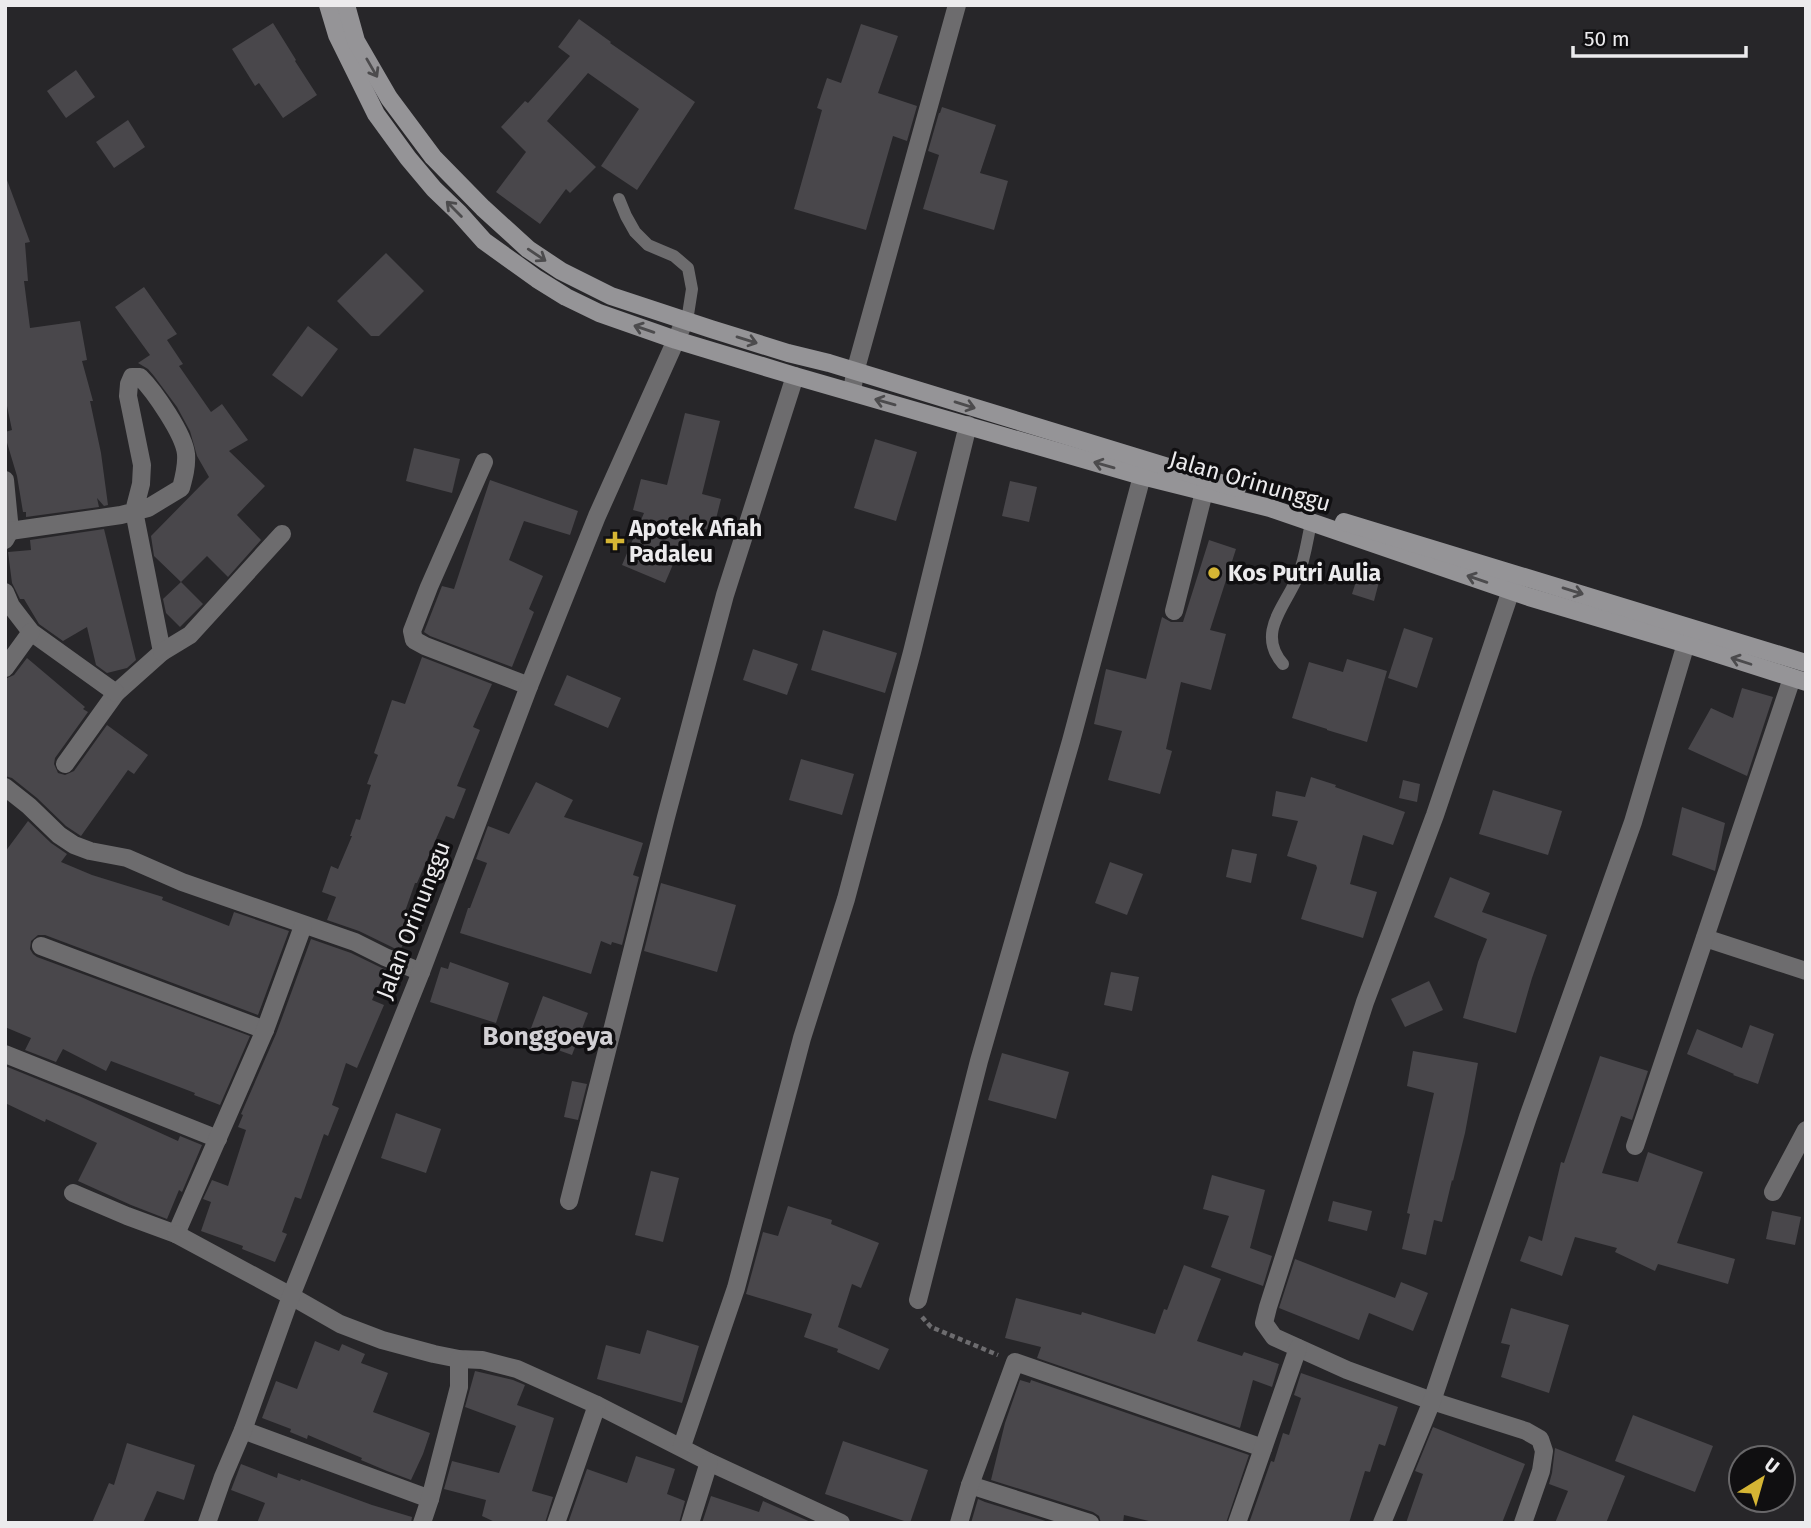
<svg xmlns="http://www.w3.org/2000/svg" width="1811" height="1528" font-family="'Fira Sans',sans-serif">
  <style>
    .building { fill: #49474b }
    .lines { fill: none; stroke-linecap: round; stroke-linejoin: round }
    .path { stroke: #6d6c6f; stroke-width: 4.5; stroke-dasharray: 5 3.5; stroke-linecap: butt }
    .lane { stroke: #6d6c6e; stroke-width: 12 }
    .street { stroke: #6d6c6e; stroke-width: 18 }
    .secondary { stroke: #959497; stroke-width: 18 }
    .oneway { stroke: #4c4b4d }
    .poi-dot { fill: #d5b534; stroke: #100f11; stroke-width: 2.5 }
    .labels { text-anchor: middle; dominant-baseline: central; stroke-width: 7; stroke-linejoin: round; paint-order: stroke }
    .street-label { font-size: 23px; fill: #ecebed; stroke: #100f11 }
    .poi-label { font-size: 23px; font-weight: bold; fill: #ecebed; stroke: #100f11; text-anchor: start }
    .quarter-label { font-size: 26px; font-weight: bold; fill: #d2d0d4; stroke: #100f11 }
  </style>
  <rect width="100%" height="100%" fill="#272629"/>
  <g class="building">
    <path d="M 579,19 L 611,42 L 610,43 L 695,102 L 637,190 L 601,166 L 639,109 L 588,73 L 547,121 L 596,167 L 570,193 L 566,189 L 540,224 L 496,192 L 526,152 L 501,127 L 525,101 L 528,103 L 570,56 L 558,47 Z"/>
    <path d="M 273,23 L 296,60 L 295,61 L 317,95 L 283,118 L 259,83 L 255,86 L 232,49 Z"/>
    <path d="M 861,24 L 898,36 L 878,93 L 917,106 L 907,141 L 893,136 L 866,230 L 794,209 L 822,110 L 817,108 L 827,78 L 841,83 Z"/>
    <path d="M 76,70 L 95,97 L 66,118 L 47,91 Z"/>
    <path d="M 942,107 L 996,125 L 980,173 L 1008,181 L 994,230 L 923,209 L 939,155 L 928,151 L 939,113 L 940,113 Z"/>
    <path d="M 128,120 L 145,147 L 114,168 L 96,142 Z"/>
    <path d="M 7,180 L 30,242 L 25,243 L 28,281 L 24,281 L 30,328 L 80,321 L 87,360 L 82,361 L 93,401 L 90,401 L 101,453 L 108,505 L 104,506 L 97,498 L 99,507 L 26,517 L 26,512 L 23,512 L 17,476 L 5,436 L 5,432 L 12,430 L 7,406 L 5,388 L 5,181 Z"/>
    <path d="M 386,253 L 424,291 L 379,336 L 371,336 L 337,301 Z"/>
    <path d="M 144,287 L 177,334 L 167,340 L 183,364 L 179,366 L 211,412 L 222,404 L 248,440 L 229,451 L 265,486 L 237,515 L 261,540 L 228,577 L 207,556 L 181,582 L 154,556 L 151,536 L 209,477 L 197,456 L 190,431 L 177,407 L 154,376 L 148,369 L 138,363 L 150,355 L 115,307 Z"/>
    <path d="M 308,326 L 338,349 L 302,397 L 272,375 Z"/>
    <path d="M 685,413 L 720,421 L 702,494 L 721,499 L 713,531 L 690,525 L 665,583 L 622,565 L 644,513 L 633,510 L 641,479 L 667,485 Z"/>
    <path d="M 875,439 L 917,452 L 896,521 L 854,508 Z"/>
    <path d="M 414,448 L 460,459 L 452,493 L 406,481 Z"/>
    <path d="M 490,480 L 578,511 L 570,535 L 524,521 L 509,560 L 543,576 L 529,609 L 534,612 L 512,667 L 430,636 L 424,632 L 442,586 L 454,589 Z"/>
    <path d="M 1010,481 L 1037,487 L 1029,522 L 1002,516 Z"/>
    <path d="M 104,529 L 136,660 L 127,668 L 107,673 L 96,665 L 87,627 L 63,641 L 39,624 L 24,599 L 20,599 L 12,583 L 8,552 L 31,550 L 30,540 Z"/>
    <path d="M 1209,540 L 1236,549 L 1210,630 L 1226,634 L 1211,690 L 1181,682 L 1166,749 L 1172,751 L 1160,794 L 1108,780 L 1122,731 L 1094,724 L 1106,669 L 1146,679 L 1162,617 L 1171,622 L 1183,622 Z"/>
    <path d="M 1359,572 L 1380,578 L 1374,601 L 1352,594 Z"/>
    <path d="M 181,582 L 203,604 L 180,627 L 166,613 L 163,599 Z"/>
    <path d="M 1404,628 L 1433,638 L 1417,688 L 1388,678 Z"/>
    <path d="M 823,630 L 897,653 L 885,693 L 811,670 Z"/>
    <path d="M 753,649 L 798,664 L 787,695 L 743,680 Z"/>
    <path d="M 422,657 L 492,684 L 473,727 L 480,730 L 457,786 L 466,789 L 454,819 L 446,816 L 417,883 L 415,883 L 403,917 L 413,922 L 400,951 L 359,931 L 327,920 L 336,897 L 322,892 L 331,866 L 338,869 L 352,836 L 350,836 L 356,819 L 360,820 L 371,785 L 367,784 L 378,755 L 374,753 L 392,700 L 405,704 Z"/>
    <path d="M 27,658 L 85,707 L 83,709 L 88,712 L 55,758 L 54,764 L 58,773 L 65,775 L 74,771 L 107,725 L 148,755 L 134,774 L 128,770 L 81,836 L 66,826 L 37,798 L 12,778 L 5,776 L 5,679 L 14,675 Z"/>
    <path d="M 1347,659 L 1387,671 L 1367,742 L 1327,730 L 1327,729 L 1292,718 L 1309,662 L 1343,672 Z"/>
    <path d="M 567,675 L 621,698 L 608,728 L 554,705 Z"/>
    <path d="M 1742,688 L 1773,697 L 1747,776 L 1688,749 L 1711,708 L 1733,718 Z"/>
    <path d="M 801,759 L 854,774 L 842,815 L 789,800 Z"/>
    <path d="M 1311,777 L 1336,785 L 1335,787 L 1405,812 L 1393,845 L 1363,835 L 1350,884 L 1377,892 L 1363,938 L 1301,919 L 1317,868 L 1316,865 L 1287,856 L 1298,821 L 1272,816 L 1276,791 L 1305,797 Z"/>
    <path d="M 1403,780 L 1420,784 L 1417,802 L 1399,798 Z"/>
    <path d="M 536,782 L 573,800 L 564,817 L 643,843 L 633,875 L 639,877 L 622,945 L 612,942 L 611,945 L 601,941 L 591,974 L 460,933 L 468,908 L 470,908 L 487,863 L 476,859 L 488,826 L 509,834 Z"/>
    <path d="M 1493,790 L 1562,811 L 1548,855 L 1479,834 Z"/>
    <path d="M 1682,807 L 1725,823 L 1715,871 L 1672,855 Z"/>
    <path d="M 28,821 L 51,843 L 67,854 L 61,862 L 92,875 L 163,897 L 162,900 L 229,926 L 234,912 L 289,931 L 258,1015 L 45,935 L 38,935 L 31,941 L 30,949 L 33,954 L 37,957 L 250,1036 L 220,1105 L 194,1095 L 195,1093 L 111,1061 L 106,1071 L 63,1049 L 56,1062 L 25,1050 L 31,1038 L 5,1027 L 5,852 Z"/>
    <path d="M 1232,849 L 1257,854 L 1251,883 L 1226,877 Z"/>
    <path d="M 1110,862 L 1143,874 L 1127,915 L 1095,903 Z"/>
    <path d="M 1450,877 L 1490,893 L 1482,912 L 1547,935 L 1532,978 L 1516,1033 L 1463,1018 L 1478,962 L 1487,939 L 1434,917 Z"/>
    <path d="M 661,883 L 736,905 L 717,972 L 644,951 Z"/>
    <path d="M 311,939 L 351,953 L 386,970 L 372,1000 L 384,1005 L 357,1068 L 346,1063 L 332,1105 L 339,1108 L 328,1136 L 324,1134 L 301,1199 L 295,1197 L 282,1232 L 287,1234 L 275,1262 L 242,1249 L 243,1246 L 201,1231 L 211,1202 L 203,1199 L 212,1180 L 228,1186 L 246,1130 L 238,1127 L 243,1115 L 241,1114 L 276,1034 Z"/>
    <path d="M 450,962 L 509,983 L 496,1023 L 430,1002 L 441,967 L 448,969 Z"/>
    <path d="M 1111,972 L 1139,977 L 1132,1011 L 1104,1005 Z"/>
    <path d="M 1429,981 L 1443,1010 L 1405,1027 L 1391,999 Z"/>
    <path d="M 543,996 L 588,1013 L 572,1055 L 527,1039 Z"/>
    <path d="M 1750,1025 L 1774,1034 L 1758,1084 L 1733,1075 L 1734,1074 L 1687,1054 L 1697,1029 L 1742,1048 Z"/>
    <path d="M 1413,1051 L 1478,1063 L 1465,1133 L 1453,1181 L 1452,1180 L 1442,1222 L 1434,1220 L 1426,1255 L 1402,1249 L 1410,1214 L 1407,1213 L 1434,1093 L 1407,1086 Z"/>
    <path d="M 1002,1053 L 1069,1072 L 1056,1119 L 988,1100 Z"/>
    <path d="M 1600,1056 L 1648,1071 L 1632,1120 L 1621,1116 L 1602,1173 L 1638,1182 L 1648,1152 L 1703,1172 L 1677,1243 L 1735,1259 L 1728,1284 L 1658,1264 L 1655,1271 L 1615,1252 L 1617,1248 L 1575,1237 L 1562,1276 L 1520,1261 L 1529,1236 L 1542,1241 L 1561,1162 L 1564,1163 Z"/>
    <path d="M 5,1066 L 79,1096 L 178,1141 L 180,1136 L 202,1145 L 182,1192 L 179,1190 L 167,1219 L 131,1205 L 78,1181 L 97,1143 L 46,1119 L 45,1122 L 5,1103 Z"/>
    <path d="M 572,1081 L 587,1084 L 578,1120 L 564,1117 Z"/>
    <path d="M 396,1113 L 441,1129 L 426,1173 L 381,1158 Z"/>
    <path d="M 651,1171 L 679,1178 L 663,1242 L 635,1235 Z"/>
    <path d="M 1212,1175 L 1265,1190 L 1250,1248 L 1272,1256 L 1263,1286 L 1211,1267 L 1229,1216 L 1203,1209 Z"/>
    <path d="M 1333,1201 L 1372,1211 L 1367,1231 L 1328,1221 Z"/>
    <path d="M 788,1206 L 832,1220 L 831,1224 L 879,1243 L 861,1288 L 852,1284 L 838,1327 L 889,1349 L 879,1370 L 837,1352 L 838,1349 L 804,1337 L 812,1314 L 746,1294 L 763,1232 L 778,1236 Z"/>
    <path d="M 1772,1211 L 1801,1217 L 1795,1245 L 1766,1239 Z"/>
    <path d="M 1295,1259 L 1395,1298 L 1401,1282 L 1428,1293 L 1413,1331 L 1369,1313 L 1359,1340 L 1279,1308 Z"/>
    <path d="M 1184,1265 L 1221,1279 L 1197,1341 L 1242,1356 L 1244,1352 L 1279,1364 L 1272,1387 L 1253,1380 L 1240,1428 L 1037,1358 L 1041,1347 L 1005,1338 L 1016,1298 L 1081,1315 L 1082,1312 L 1155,1334 L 1164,1309 L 1167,1310 Z"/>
    <path d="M 1511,1308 L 1569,1325 L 1549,1393 L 1501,1377 L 1510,1345 L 1501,1343 Z"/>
    <path d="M 647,1330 L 699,1346 L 682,1403 L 597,1379 L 606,1345 L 640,1354 Z"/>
    <path d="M 315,1341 L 339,1351 L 342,1344 L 365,1354 L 361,1363 L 388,1373 L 373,1412 L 430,1433 L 423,1454 L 411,1480 L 387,1471 L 361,1460 L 362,1458 L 308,1435 L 307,1439 L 290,1432 L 291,1429 L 262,1418 L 276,1381 L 297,1389 Z"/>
    <path d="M 475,1371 L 513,1380 L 525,1385 L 517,1405 L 554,1418 L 532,1491 L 553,1497 L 545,1523 L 497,1523 L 482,1516 L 486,1500 L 444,1489 L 452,1461 L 499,1473 L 516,1426 L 465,1407 Z"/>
    <path d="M 1301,1373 L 1398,1407 L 1385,1446 L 1379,1444 L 1370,1472 L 1365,1471 L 1349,1523 L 1249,1523 L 1271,1461 L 1274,1462 L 1283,1433 L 1289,1435 L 1301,1398 L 1294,1395 Z"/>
    <path d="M 1020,1380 L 1030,1383 L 1031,1380 L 1249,1455 L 1226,1523 L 1157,1523 L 1124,1515 L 1123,1523 L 1101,1523 L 1099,1516 L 1093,1512 L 991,1480 L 1005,1423 Z"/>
    <path d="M 1633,1415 L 1713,1446 L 1695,1492 L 1615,1461 Z"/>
    <path d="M 1433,1427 L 1525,1464 L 1502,1523 L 1406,1523 L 1423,1474 L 1415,1471 Z"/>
    <path d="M 843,1441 L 928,1470 L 910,1523 L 825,1494 Z"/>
    <path d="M 127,1443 L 195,1465 L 184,1500 L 157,1491 L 143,1523 L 92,1523 L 109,1483 L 114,1485 Z"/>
    <path d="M 1555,1448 L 1625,1476 L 1606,1523 L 1555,1523 L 1568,1491 L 1549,1484 L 1552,1473 Z"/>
    <path d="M 636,1456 L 675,1469 L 667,1494 L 685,1501 L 679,1523 L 568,1523 L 587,1469 L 627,1483 Z"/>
    <path d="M 241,1464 L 277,1478 L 278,1473 L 300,1481 L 301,1479 L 372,1505 L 412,1517 L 411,1523 L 257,1523 L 265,1503 L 231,1490 Z"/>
    <path d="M 711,1496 L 759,1512 L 763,1501 L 813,1523 L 702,1523 Z"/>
    <path d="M 978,1499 L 985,1502 L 1052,1523 L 971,1523 Z"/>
  </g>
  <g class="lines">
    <path class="path" d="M 922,1317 L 931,1327 L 998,1355"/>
    <g class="lane">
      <path d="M 619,199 L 626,216 L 635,232 L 648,245 L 674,256 L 688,268 L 692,289 L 687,321"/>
      <path d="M 1283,664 C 1256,633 1285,607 1298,576 C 1305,559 1307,541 1311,523"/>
    </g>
    <g class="street">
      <path d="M 852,392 L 855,372 L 957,5"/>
      <path d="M 484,462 L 429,587 L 412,631 L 414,640 L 425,646 L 529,686"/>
      <path d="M 5,480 L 10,531 L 5,540"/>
      <path d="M 10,531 L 121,515 L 148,508 L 181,488 C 184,477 187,466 186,454 C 184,434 154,391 140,377 L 132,377 L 129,384 L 128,396 L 142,465 L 141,484 L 134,511 L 162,652 L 116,693 L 65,764"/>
      <path d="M 1511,590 L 1435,815 L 1365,1002 L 1268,1307 L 1264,1323 L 1274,1337 L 1347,1370 L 1432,1401 L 1526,1431 L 1540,1439 L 1544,1451 L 1541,1471 L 1523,1523"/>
      <path d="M 5,592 L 11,606 L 31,632 L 116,693"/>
      <path d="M 1174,611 L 1204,492"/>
      <path d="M 162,652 L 190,635 L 282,534"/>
      <path d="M 5,668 L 31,632"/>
      <path d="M 5,787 L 29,806 L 59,835 L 74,845 L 90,851 L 127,858 L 182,882 L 355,942 L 385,957 L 421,972"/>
      <path d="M 1705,938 L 1806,971"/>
      <path d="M 41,946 L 265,1030"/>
      <path d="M 5,1054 L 218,1139"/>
      <path d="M 1635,1146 L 1792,678"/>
      <path d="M 1773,1192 L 1806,1130"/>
      <path d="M 73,1193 L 127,1216 L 176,1234 L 265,1030 L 303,926"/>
      <path d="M 569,1201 L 666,817 L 725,595 L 795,376"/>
      <path d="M 176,1234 L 291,1296 L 340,1324 L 382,1340 L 434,1354 L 459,1359 L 482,1360 L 517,1369 L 597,1405 L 709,1462 L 841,1523"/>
      <path d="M 918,1300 L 979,1061 L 1071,741 L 1142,476"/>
      <path d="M 243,1430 L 430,1499"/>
      <path d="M 682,1446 L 736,1288 L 802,1038 L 846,899 L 912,652 L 968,425"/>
      <path d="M 970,1485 L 1090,1523"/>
      <path d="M 207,1523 L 223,1477 L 243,1430 L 291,1296 L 421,972 L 529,686 L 597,516 L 685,320"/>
      <path d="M 422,1523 L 430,1499 L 459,1387 L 459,1359"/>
      <path d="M 556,1523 L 597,1405"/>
      <path d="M 690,1523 L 709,1462"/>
      <path d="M 959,1523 L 970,1485 L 1015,1362 L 1263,1448"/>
      <path d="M 1237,1523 L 1298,1348"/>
      <path d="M 1382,1523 L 1432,1401 L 1528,1117 L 1633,822 L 1690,630"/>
    </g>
    <g class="secondary">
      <path d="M 328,5 L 337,35 L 376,114 L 408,158 L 434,189 L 459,213 L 484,241 L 537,279 L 566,297 L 599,313 L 676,340 L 795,376 L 1142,476 L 1270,508 L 1529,597 L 1687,644 L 1806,682"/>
      <path d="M 346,5 L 356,41 L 389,98 L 433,157 L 483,208 L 528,249 L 561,271 L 611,296 L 711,329 L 788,353 L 829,363 L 1237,488"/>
      <path d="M 1344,522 L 1806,663"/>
    </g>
  </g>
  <defs><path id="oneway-shaft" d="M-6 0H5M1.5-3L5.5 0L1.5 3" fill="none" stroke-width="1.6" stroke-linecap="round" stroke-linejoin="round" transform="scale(1.75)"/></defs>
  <g class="oneway">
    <use href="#oneway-shaft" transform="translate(372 68) rotate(60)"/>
    <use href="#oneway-shaft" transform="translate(454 209) rotate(-135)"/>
    <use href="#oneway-shaft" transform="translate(537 255) rotate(34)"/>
    <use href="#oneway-shaft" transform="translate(644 329) rotate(-161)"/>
    <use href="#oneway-shaft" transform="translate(747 340) rotate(17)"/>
    <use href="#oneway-shaft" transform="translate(885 402) rotate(-164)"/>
    <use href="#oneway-shaft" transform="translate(965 405) rotate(17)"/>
    <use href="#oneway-shaft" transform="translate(1104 465) rotate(-164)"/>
    <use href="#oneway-shaft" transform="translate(1477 579) rotate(-161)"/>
    <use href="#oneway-shaft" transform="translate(1573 591) rotate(17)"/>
    <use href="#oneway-shaft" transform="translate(1741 661) rotate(-162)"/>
  </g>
  <g class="poi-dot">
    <path d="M611.5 530.5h7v7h7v7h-7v7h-7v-7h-7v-7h7z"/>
    <circle cx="1214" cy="573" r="7"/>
  </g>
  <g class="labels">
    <g class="street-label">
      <text transform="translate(1250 481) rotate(16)">Jalan Orinunggu</text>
      <text transform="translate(413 920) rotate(-69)">Jalan Orinunggu</text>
    </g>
    <g class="poi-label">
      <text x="629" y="528">Apotek Afiah<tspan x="629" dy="26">Padaleu</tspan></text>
      <text x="1228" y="573">Kos Putri Aulia</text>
    </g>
    <g class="quarter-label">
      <text x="548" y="1036">Bonggoeya</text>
    </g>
  </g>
  <rect width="1811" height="1528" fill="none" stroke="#ecebed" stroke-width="14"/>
  <g transform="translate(1762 1479) rotate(37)"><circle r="33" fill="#100f11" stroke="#686769" stroke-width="2"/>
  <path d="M0-5L12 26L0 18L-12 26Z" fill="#d5b534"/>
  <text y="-10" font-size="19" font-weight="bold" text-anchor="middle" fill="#ecebed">U</text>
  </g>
  <path d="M1573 46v10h173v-10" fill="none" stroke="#ecebed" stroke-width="3.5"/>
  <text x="1584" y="46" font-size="21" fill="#ecebed" stroke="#100f11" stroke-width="5" paint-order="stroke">50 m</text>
</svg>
